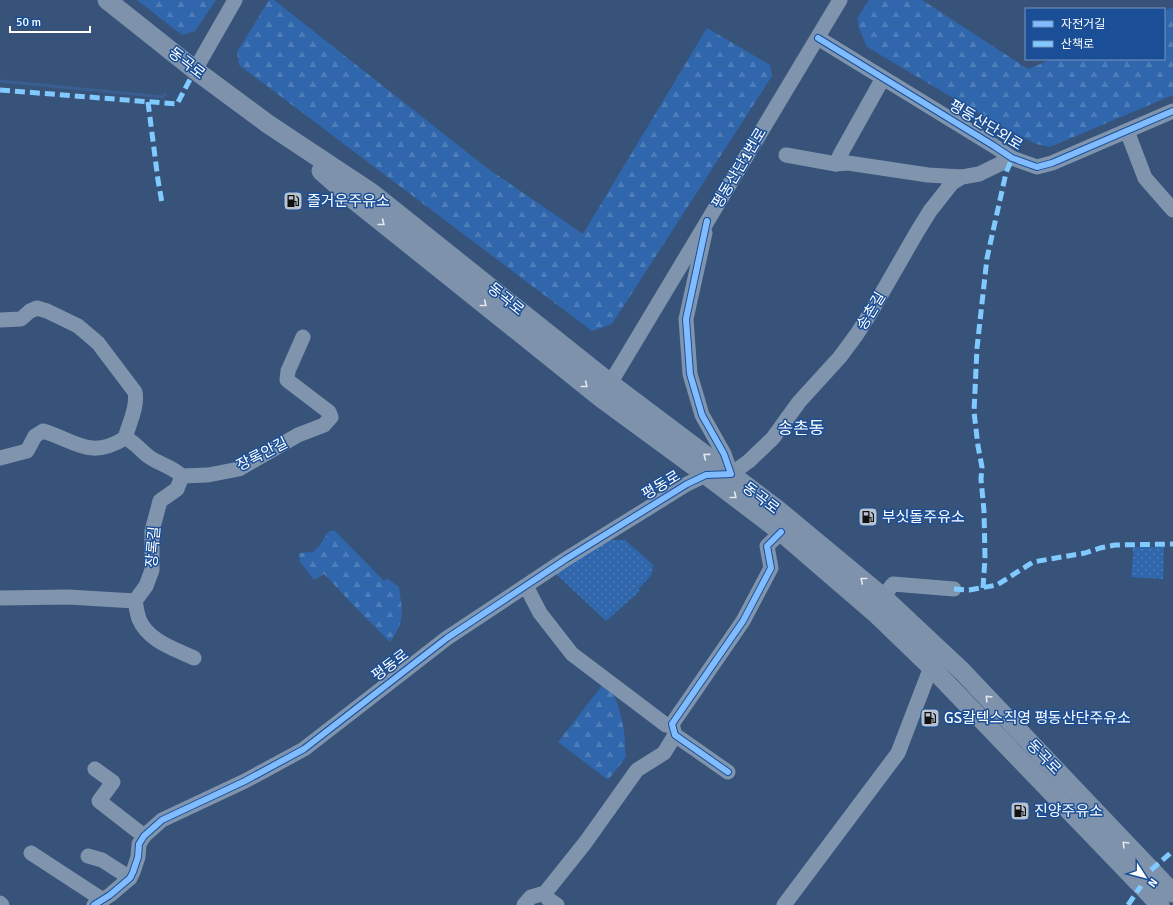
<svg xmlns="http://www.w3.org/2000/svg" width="1173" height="905" font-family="Signika,'Noto Sans KR',sans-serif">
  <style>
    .forest { fill: url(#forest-firs) }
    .park { fill: url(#park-dots) }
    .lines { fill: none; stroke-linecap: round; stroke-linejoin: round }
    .stream { stroke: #3a5e92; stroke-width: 3 }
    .minor { stroke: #8094ad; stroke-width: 15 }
    .major { stroke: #7e92ab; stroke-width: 19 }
    .quiet { stroke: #80caff; stroke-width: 5; stroke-dasharray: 10 5; stroke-linecap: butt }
    .cycleway-casing { stroke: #1a4f97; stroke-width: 8 }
    .cycleway { stroke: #80bcff; stroke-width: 6 }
    .oneway { stroke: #e5e9ee }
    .labels { text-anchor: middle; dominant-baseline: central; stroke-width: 3; stroke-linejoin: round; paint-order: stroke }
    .street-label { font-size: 15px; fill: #fff; stroke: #1a4f97 }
    .poi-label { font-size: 15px; fill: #fff; stroke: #1a4f97; text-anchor: start }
    .quarter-label { font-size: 17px; fill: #fff; stroke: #1a4f97 }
  </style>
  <defs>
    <pattern id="forest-firs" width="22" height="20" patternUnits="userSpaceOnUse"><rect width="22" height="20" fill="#2f66ac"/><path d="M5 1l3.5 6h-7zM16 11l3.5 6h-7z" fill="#4e7db8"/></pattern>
    <pattern id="park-dots" width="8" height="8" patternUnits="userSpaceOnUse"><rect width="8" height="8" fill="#2f66ac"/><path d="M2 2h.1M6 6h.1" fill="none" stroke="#4e7db8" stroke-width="1.8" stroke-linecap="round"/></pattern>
  </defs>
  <rect width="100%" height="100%" fill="#37537a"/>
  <g class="forest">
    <path d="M 137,0 L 216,0 L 195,31 L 182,35 Z"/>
    <path d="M 269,0 L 274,0 L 487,168 L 583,234 L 707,28 L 770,65 L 772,76 L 612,324 L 592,331 L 239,65 L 237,52 Z"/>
    <path d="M 869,0 L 922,0 L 1028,69 L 1052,59 L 1164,59 L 1164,11 L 1173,7 L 1173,95 L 1050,147 L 1036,144 L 997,124 L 867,47 L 858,26 L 858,17 Z"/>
    <path d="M 334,530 L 384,581 L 387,578 L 399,587 C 402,611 406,620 390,642 L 365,617 L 324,574 L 314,580 L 300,562 L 299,553 L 313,552 L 320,545 L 328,532 Z"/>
    <path d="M 604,683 L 613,691 L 620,712 L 624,730 L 626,757 L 608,780 L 558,742 Z"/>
  </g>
  <g class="park">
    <path d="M 606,540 L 625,540 L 653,565 C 654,576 645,582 638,589 L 640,591 L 606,621 L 556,574 Z"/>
    <path d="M 1133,547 L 1164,547 L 1163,579 L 1131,577 L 1133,557 Z"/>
  </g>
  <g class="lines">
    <path class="stream" d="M 0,81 L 163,97 L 165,94"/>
    <g class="minor">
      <path d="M 818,38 L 994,146 L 1012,158 L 1037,167 L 1052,163 L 1173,111"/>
      <path d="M 195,70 L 235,0"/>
      <path d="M 883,78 L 840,155 L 836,164 L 848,163 L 928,175 L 962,177"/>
      <path d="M 1127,131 L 1145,178 L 1173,210"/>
      <path d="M 786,155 L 836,164"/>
      <path d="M 705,233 L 686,319 L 690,374 L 702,415 L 724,454 L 731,474"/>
      <path d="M 0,320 L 21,319 L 30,311 L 37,308 L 47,311 L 78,326 L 98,343 L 135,392 C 138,406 129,424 125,438 C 135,442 140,450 148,456 C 158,464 170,465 182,476 L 208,475 L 239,469 L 298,435 L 324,425 L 331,417 L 329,412 L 287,380 L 288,371 L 303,337"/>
      <path d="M 605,392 L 840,0"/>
      <path d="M 0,458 L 27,451 L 35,436 L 43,431 C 76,441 90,460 125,438"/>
      <path d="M 731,474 L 749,461 L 773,438 L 799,402 L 840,357 L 857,334 L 871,312 L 917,232 L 930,211 L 952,183 L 962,177 L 979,174 L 1012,158"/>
      <path d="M 526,586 L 540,613 L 572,654 L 666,725 L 672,724"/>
      <path d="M 883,597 L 893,584 L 954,589"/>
      <path d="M 0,598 L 68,597 L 135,601 C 136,606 137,613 139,619 C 148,641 175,649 194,658"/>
      <path d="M 135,601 L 146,586 L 152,570 L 152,531 L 160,501 L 177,489 L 182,476"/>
      <path d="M 95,769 L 113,782 L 99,801 L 144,836"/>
      <path d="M 728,772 L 675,735 L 672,724 L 743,621 L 771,568 L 767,546 L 781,532"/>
      <path d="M 31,853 L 103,900"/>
      <path d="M 88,856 L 102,860 L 130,878"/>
      <path d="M 545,893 L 548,899 L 557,905"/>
      <path d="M 0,903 L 2,905"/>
      <path d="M 94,905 L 110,895 L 130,878 L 133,872 L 138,857 L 139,844 L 144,836 L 162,820 L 245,781 L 304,749 L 447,638 L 566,559 L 687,484 L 706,475 L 715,475"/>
      <path d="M 524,905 L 531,897 L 545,893 L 585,843 L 637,770 L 664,753 L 675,735"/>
      <path d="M 784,905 L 898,753 L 931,667"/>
    </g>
    <g class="major">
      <path d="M 107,0 L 195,70 L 268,124 L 372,193 L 610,383 L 777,509 L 883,597 L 962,671 L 1173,893"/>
      <path d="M 321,171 L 354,200 L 601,398 L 706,475 L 781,532 L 875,613 L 931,667 L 1160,905"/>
    </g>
    <g class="quiet">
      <path d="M 0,90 L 177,104 L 195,70"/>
      <path d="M 148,102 L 158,180 L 162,203"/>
      <path d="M 983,588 L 985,558 L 984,511 L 981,479 L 982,467 L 978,446 L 974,412 L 977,348 L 987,258 L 1006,173 L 1012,158"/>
      <path d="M 954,589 L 969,590 L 997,585 L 1033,562 L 1085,553 L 1100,548 L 1115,545 L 1173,544"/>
      <path d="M 1151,870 L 1173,851"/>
      <path d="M 1128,905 L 1141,886"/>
    </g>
    <defs>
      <g id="cycleway">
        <path d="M 818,38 L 994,146 L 1012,158 L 1037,167 L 1052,163 L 1173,111"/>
        <path d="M 728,772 L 675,735 L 672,724 L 743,621 L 771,568 L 767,546 L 781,532"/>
        <path d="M 94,905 L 110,895 L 130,878 L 133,872 L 138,857 L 139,844 L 144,836 L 162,820 L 245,781 L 304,749 L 447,638 L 566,559 L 687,484 L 706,475 L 731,474 L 724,454 L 702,415 L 690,374 L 686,319 L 707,221"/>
      </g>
    </defs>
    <use href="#cycleway" class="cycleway-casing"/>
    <use href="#cycleway" class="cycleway"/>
  </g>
  <defs><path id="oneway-chevron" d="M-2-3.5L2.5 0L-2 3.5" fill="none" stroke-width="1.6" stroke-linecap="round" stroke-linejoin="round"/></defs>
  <g class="oneway">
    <use href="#oneway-chevron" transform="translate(382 223) rotate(39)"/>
    <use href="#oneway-chevron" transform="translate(484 304) rotate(39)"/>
    <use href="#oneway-chevron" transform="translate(585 385) rotate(39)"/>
    <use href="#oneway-chevron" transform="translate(706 456) rotate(-143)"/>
    <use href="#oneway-chevron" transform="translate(734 496) rotate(38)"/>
    <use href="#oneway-chevron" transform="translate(863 580) rotate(-141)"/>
    <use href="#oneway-chevron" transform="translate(988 698) rotate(-134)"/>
    <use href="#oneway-chevron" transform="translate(1125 844) rotate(-134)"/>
  </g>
  <defs>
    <symbol id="fuel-square" viewBox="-11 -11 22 22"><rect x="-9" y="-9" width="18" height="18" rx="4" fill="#b9c3d0" stroke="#1a4f97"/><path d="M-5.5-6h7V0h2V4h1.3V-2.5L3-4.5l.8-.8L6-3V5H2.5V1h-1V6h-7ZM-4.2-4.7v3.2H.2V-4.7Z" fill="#111"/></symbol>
  </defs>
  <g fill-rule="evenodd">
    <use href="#fuel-square" x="282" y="190" width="22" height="22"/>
    <use href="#fuel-square" x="857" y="506" width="22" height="22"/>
    <use href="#fuel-square" x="919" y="707" width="22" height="22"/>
    <use href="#fuel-square" x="1009" y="800" width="22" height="22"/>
  </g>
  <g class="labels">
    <g class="street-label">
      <text transform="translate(187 63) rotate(38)">동곡로</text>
      <text transform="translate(986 125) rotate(31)">평동산단외로</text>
      <text transform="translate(739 168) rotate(-59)">평동산단1번로</text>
      <text transform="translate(506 299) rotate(39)">동곡로</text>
      <text transform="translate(871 311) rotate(-59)">송촌길</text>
      <text transform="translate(262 454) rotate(-27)">장록안길</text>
      <text transform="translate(661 485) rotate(-31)">평동로</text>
      <text transform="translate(761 498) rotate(37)">동곡로</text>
      <text transform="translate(153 547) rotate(-85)">장록길</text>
      <text transform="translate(390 665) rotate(-37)">평동로</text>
      <text transform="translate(1044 757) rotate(46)">동곡로</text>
    </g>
    <g class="poi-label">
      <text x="307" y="201">즐거운주유소</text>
      <text x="882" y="517">부싯돌주유소</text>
      <text x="944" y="718">GS칼텍스직영 평동산단주유소</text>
      <text x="1034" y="811">진양주유소</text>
    </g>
    <g class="quarter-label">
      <text x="801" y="428">송촌동</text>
    </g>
  </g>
  <rect x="1025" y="8" width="140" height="52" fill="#1a4f97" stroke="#7695c1"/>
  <rect x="1033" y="21" width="20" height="6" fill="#80bcff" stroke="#7695c1"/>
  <text x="1061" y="28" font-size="12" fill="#ffffff">자전거길</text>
  <rect x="1033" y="41" width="20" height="6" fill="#80caff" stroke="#7695c1"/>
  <text x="1061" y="48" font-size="12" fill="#ffffff">산책로</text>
  <g transform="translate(1145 877) rotate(126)" stroke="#1a4f97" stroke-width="3" paint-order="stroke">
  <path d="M0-3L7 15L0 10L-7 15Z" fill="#ffffff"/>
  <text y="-6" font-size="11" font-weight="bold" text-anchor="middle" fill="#ffffff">N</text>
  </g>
  <path d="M10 26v6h80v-6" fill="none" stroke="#ffffff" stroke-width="2"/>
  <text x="16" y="26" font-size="12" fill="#ffffff" stroke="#1a4f97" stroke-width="3" paint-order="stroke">50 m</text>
</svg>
